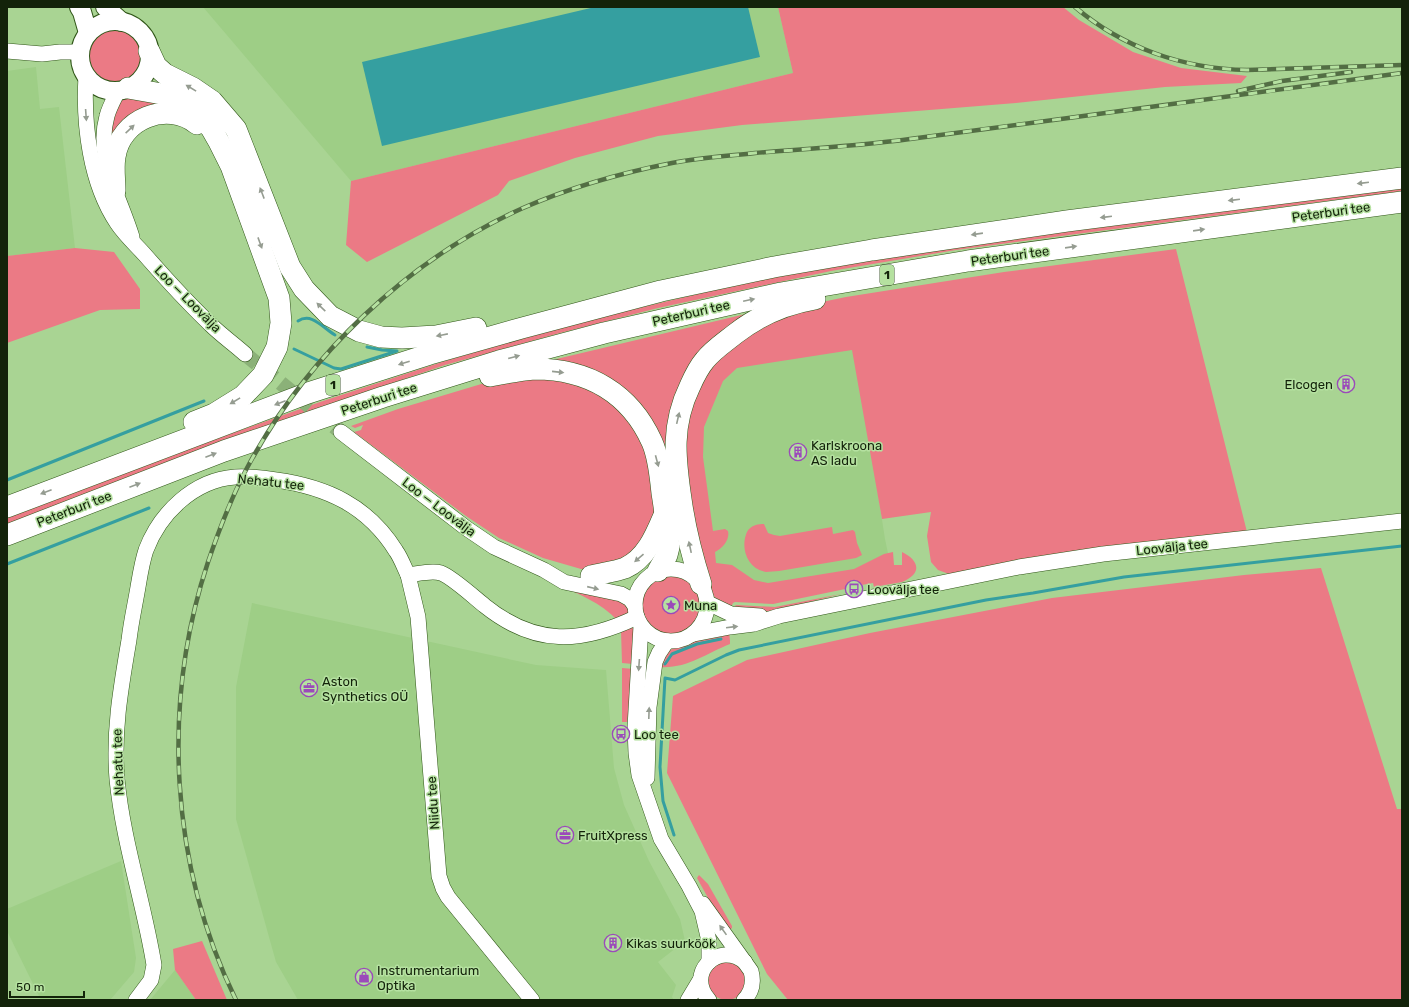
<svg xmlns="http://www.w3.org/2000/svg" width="1409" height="1007" font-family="Rubik,sans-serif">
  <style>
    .built { fill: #9ece86 }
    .green { fill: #eb7a85 }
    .water { fill: #359fa0 }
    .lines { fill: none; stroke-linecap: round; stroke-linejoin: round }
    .stream { stroke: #359fa0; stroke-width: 3 }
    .minor-tunnel { stroke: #8bb178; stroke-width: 15; stroke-dasharray: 15 8; stroke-linecap: butt }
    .minor-casing { stroke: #305618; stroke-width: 16 }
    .major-casing { stroke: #305618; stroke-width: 20 }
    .highway-casing { stroke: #305618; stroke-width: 22 }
    .minor { stroke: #fff; stroke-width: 15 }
    .major { stroke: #fff; stroke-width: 18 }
    .highway { stroke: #fff; stroke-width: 21 }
    .rail-casing { stroke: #536e44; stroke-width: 4.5 }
    .rail { stroke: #b5e1a0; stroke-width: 3; stroke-dasharray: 9; stroke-linecap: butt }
    .oneway { fill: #959c91 }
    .labels { text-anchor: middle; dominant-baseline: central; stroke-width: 3; stroke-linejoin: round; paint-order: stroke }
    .shield { fill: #b5e1a0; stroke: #445c37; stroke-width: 1 }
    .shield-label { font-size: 12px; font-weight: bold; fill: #13230a }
    .street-label { font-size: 13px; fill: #13230a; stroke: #b5e1a0 }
    .poi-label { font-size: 13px; fill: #13230a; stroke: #b5e1a0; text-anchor: start }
  </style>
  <rect width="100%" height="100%" fill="#a9d493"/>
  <g class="built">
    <path d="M 203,7 L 778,7 L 793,73 L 351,181 Z"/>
    <path d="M 36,67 L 40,109 L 59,107 L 75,248 L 7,256 L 7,71 Z"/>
    <path d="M 850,316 L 885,539 L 891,568 L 746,590 L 714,567 L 698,427 L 719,378 L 757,346 Z"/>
    <path d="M 252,603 L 536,665 L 606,670 L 614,768 L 624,805 L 649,861 L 680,919 L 685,941 L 658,962 L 676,985 L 672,997 L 674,1000 L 298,1000 L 276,962 L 236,819 L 236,687 Z"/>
    <path d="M 121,861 L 136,958 L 134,972 L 110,1000 L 41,1000 L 7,931 L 7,909 Z"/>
    <path d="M 175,970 L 196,1000 L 150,1000 Z"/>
  </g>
  <g class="green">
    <path d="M 778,7 L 1063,7 L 1079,20 L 1133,52 L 1181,68 L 1247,76 L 1241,83 L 1165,87 L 1016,103 L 742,125 L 658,136 L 575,158 L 509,181 L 498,195 L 367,262 L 346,245 L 351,181 L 793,73 Z"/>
    <circle cx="114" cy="56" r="29"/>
    <path d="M 125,97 L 168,104 L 109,147 C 110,128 111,112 125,97 Z"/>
    <path d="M 1402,185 L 1402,191 L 956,250 L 831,271 L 658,308 L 560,333 L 445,365 L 323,407 L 7,525 L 7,517 L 112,476 L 320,402 L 442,362 L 559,327 L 723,288 L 809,270 L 948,245 Z"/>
    <path d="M 75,248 L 114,252 L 140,289 L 140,309 L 100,310 L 7,343 L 7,256 Z"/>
    <path d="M 1176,249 L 1247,532 L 949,574 L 938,570 L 931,562 L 927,536 L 931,512 L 882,519 L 852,350 L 737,368 L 723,381 L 704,427 L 703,457 L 713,531 L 725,529 L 728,531 C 730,540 723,548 715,552 L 716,563 L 732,565 L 754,580 L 768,583 L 854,569 L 884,554 L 893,552 L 894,565 L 902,565 L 902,552 C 919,560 923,574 902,582 C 893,584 883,585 874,587 L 873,583 L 856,586 L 856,584 L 850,585 L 850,588 L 773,604 L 735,602 L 733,603 L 730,609 L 719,602 L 712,594 L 700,564 L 681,442 L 702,373 L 752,329 L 822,302 L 846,297 L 1004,272 Z"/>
    <path d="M 754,312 L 722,335 L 669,456 L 647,418 L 544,362 Z"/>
    <path d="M 534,375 L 601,391 L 643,436 L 657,513 L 636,554 L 593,570 L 581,569 L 543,558 L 499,538 L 466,516 L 354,432 L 361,430 L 363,425 L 355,428 L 351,426 L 398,409 L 488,382 Z"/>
    <path d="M 764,524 L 768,533 L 774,535 L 780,536 L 832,527 L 833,534 L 853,530 L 855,532 L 857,543 L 862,555 L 856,558 L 779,571 C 775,571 770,572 766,572 C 749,569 742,552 745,538 C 746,534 747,531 749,529 C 753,525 758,524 764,524 Z"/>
    <path d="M 1321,568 L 1397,809 L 1402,809 L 1402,1000 L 788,1000 L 767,974 L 667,773 L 673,696 L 747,660 L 870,633 L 1052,598 L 1244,575 Z"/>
    <circle cx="671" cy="605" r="30"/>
    <path d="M 555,584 C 572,588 611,594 624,604 C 627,606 629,609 630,614 L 618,621 C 600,602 579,594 555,584 Z"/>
    <path d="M 841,594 L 774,611 L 757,612 L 734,607 L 736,605 L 775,607 Z"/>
    <path d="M 631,627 L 634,629 L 633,664 L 622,663 L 621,630 Z"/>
    <path d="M 729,631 L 730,641 L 730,644 C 705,654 687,669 659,667 L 669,651 L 677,646 Z"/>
    <path d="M 622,668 L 634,669 L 627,722 L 622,722 Z"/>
    <path d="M 699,875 L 708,884 L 732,926 L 732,928 L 729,930 L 712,905 L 697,878 Z"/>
    <path d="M 202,941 L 227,1000 L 196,1000 L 175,970 L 173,949 Z"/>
    <circle cx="727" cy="981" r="19"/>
  </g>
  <path class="water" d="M 595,7 L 748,7 L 760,57 L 382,146 L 362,62 Z"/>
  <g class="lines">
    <g class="stream">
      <path d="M 298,321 C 312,312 323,328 335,335"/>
      <path d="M 294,349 L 334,368 L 341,369 L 397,351 L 382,350 L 367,347"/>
      <path d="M 7,480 L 204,401"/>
      <path d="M 7,564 L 149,508"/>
      <path d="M 665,664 L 672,654 L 697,644 L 721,639"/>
      <path d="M 674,835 L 663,801 L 660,767 L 665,678 L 675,680 L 726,655 L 739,650 L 986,600 L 1033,593 L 1124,577 L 1402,546"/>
    </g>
    <path class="minor-tunnel" d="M 245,354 L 341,432"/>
    <defs>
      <g id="minor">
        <path d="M 7,51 L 42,54 L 60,52 L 80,52"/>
        <path d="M 86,76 C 83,124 90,183 117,223 C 125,235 136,245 145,255 C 166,279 188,303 210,324 C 221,335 234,344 245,354"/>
        <path d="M 118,91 C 114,99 109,108 107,116 C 95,159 120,197 132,237"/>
        <path d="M 341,432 L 466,528 L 494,547 L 544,570 L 564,582 L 621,594 L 630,599 L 635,606"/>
        <circle cx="671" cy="605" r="36"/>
        <path d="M 408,575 L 418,617 L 439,876 L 443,888 L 448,897 L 532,1000"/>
        <path d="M 708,603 L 731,614 L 760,616"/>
        <path d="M 641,626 L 635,727 L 636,753 L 639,775 L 661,839 L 689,886 L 702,911 L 709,941 L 709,962"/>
        <path d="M 694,634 L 730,627 L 754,624 L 779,616 L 1019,567 L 1103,554 L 1402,521"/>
        <path d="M 647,778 L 649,707 L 655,662 L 659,653 L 667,641"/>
        <path d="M 703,904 L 751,971 C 754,982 752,992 744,1000"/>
        <path d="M 136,1000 L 151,980 L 154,965 C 144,903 123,842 117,779 C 113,731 121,687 129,640 C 131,622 135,605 138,587 C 140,575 142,562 146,550 C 160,513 194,480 235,477 C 249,476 263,478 276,480 C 327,487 368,506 396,551 C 401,558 404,567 408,575 C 418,574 431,570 441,573 C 452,577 475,598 485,606 C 535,646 581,644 637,617"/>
        <path d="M 688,1000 L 700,980"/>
        <path d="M 709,1000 C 685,974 718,940 745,962"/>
      </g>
      <g id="major">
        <path d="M 79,7 L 82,12 L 88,33"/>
        <path d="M 105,7 L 122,22"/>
        <circle cx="115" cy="56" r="35"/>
      </g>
      <g id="highway">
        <path d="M 149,51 L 156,66 L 165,74 L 193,88 L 212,101 L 236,129 L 290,267 L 304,289 L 330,316 L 359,331 L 381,337 L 402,338 L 436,336 L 476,328"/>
        <path d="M 128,88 L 162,94 L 186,104 L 198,113 L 211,128 L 219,142 L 231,166 L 279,298 L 281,323 L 277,347 L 263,375 L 243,396 L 214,414 L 194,422"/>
        <path d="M 115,191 C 115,180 113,168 115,157 C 120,119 167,100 197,124"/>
        <path d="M 490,376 C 505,373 520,370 535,369 C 588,369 630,393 652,442 C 659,458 660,476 662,493 C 665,511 667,529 669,547 L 667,555 L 658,571"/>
        <path d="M 7,507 L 308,393 L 430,354 L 522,328 L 661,291 L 774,267 L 872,250 L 1067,221 L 1402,178"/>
        <path d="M 7,535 L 224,451 L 383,397 L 499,361 L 604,333 L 781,293 L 968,261 L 1402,202"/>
        <path d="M 591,576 C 602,573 614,572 625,568 C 647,558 656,534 665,513"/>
        <path d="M 701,584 C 692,556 685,528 681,499 C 675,458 671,425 690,386 C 694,377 699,367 705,360 C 713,350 725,342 735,334 C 758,316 786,304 815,299"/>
      </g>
    </defs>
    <use href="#minor" class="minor-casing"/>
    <use href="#major" class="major-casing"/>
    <use href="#highway" class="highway-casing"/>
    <use href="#minor" class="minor"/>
    <use href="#major" class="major"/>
    <use href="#highway" class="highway"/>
    <defs>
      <g id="rail">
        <path d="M 1075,7 C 1123,48 1184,69 1247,70 L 1402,65"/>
        <path d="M 1238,91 L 1282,81 L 1351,72"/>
        <path d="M 236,1000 C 170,865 161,704 208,562 C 219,530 231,498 247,468 C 307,356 407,260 523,208 C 571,187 621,173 672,163 C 699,158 727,156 755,153 C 806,149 858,146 910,139 C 1074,117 1238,96 1402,73"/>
      </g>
    </defs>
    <use href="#rail" class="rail-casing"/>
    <use href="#rail" class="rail"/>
  </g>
  <defs><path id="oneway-solid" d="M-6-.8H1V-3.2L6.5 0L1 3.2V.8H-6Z"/></defs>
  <g class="oneway">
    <use href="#oneway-solid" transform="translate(191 88) rotate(-149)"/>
    <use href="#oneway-solid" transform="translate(86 115) rotate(86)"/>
    <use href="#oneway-solid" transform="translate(130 129) rotate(-43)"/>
    <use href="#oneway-solid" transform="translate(1363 183) rotate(173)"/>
    <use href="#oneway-solid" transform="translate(262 193) rotate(-111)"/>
    <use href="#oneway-solid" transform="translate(1234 200) rotate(173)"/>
    <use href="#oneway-solid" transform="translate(1106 217) rotate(173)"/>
    <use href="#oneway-solid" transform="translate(1199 230) rotate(-8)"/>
    <use href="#oneway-solid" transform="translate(977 234) rotate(172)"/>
    <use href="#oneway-solid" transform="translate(260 243) rotate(70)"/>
    <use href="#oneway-solid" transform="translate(1071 247) rotate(-8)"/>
    <use href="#oneway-solid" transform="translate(749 300) rotate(-12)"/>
    <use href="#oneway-solid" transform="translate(321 307) rotate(-136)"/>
    <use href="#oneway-solid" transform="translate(442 335) rotate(169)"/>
    <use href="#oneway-solid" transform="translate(514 357) rotate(-15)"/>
    <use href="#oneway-solid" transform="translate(404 363) rotate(162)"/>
    <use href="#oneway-solid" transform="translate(558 372) rotate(6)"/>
    <use href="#oneway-solid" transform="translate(235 401) rotate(149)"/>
    <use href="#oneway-solid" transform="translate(280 403) rotate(159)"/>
    <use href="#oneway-solid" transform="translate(678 418) rotate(-77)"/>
    <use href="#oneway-solid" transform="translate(211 455) rotate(-21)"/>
    <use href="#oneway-solid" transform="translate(657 461) rotate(75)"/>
    <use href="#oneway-solid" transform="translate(135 485) rotate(-21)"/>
    <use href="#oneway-solid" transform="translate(46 492) rotate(159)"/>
    <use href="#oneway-solid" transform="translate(690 547) rotate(-102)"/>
    <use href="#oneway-solid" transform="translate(639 558) rotate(139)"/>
    <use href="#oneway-solid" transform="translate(593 588) rotate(13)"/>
    <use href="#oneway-solid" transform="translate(732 627) rotate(-7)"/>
    <use href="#oneway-solid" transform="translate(639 665) rotate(94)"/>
    <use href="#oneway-solid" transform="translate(649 713) rotate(-88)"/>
    <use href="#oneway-solid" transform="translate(723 930) rotate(-125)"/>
  </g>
  <defs>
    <symbol id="building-ring" viewBox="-11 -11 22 22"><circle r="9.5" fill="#b5e1a0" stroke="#9b4aba" stroke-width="1.5"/><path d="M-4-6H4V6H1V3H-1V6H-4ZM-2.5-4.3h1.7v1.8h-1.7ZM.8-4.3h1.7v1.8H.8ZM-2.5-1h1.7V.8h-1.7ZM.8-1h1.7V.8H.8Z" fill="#9b4aba"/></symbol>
    <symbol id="bus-ring" viewBox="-11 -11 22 22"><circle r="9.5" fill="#b5e1a0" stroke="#9b4aba" stroke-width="1.5"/><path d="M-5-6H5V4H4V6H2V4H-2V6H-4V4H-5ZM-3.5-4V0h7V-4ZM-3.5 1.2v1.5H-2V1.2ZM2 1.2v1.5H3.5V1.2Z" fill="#9b4aba"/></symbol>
    <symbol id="sight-ring" viewBox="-11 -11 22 22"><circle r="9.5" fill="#b5e1a0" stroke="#9b4aba" stroke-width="1.5"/><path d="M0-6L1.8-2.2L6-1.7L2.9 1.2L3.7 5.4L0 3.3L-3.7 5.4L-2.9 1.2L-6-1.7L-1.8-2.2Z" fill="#9b4aba"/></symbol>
    <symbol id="office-ring" viewBox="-11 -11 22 22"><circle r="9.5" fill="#b5e1a0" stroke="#9b4aba" stroke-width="1.5"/><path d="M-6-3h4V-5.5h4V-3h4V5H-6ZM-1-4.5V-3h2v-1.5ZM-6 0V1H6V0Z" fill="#9b4aba"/></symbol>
    <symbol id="shop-ring" viewBox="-11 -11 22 22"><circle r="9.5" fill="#b5e1a0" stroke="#9b4aba" stroke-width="1.5"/><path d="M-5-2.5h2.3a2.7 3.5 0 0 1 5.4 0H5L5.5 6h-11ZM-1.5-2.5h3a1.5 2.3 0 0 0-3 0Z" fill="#9b4aba"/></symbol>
  </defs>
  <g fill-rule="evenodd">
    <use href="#building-ring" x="1336" y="374" width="20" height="20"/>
    <use href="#building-ring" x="788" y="442" width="20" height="20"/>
    <use href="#bus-ring" x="844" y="579" width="20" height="20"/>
    <use href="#sight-ring" x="661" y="595" width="20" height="20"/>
    <use href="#office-ring" x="299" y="678" width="20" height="20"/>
    <use href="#bus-ring" x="611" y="724" width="20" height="20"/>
    <use href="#office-ring" x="555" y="825" width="20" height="20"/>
    <use href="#building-ring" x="603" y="933" width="20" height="20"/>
    <use href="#shop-ring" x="354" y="967" width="20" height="20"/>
  </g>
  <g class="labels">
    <g class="shield">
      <rect x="880" y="265" width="14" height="20" rx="3"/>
      <rect x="326" y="375" width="14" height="20" rx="3"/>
    </g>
    <g class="shield-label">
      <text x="887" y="275">1</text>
      <text x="333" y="385">1</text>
    </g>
    <g class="street-label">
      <text transform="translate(1331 212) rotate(-8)">Peterburi tee</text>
      <text transform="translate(1010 256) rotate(-8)">Peterburi tee</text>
      <text transform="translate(188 299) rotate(45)">Loo — Loovälja</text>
      <text transform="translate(691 313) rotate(-13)">Peterburi tee</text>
      <text transform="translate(379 399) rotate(-18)">Peterburi tee</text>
      <text transform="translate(271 482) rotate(6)">Nehatu tee</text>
      <text transform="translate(439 507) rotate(37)">Loo — Loovälja</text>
      <text transform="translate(74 509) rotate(-21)">Peterburi tee</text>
      <text transform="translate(1172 547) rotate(-6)">Loovälja tee</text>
      <text transform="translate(118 762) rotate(-92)">Nehatu tee</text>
      <text transform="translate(433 803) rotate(-94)">Niidu tee</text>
    </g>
    <g class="poi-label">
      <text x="1333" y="384" text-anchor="end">Elcogen</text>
      <text x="811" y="445">Karlskroona<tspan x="811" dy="15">AS ladu</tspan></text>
      <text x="867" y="589">Loovälja tee</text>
      <text x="684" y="605">Muna</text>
      <text x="322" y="681">Aston<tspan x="322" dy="15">Synthetics OÜ</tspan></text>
      <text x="634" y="734">Loo tee</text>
      <text x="578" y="835">FruitXpress</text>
      <text x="626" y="943">Kikas suurköök</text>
      <text x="377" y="970">Instrumentarium<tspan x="377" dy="15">Optika</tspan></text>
    </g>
  </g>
  <rect width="1409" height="1007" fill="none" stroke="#13230a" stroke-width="16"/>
  <path d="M10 991v6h74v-6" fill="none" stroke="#13230a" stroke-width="2"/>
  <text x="16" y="991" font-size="12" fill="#13230a" stroke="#b5e1a0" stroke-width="3" paint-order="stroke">50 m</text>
</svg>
